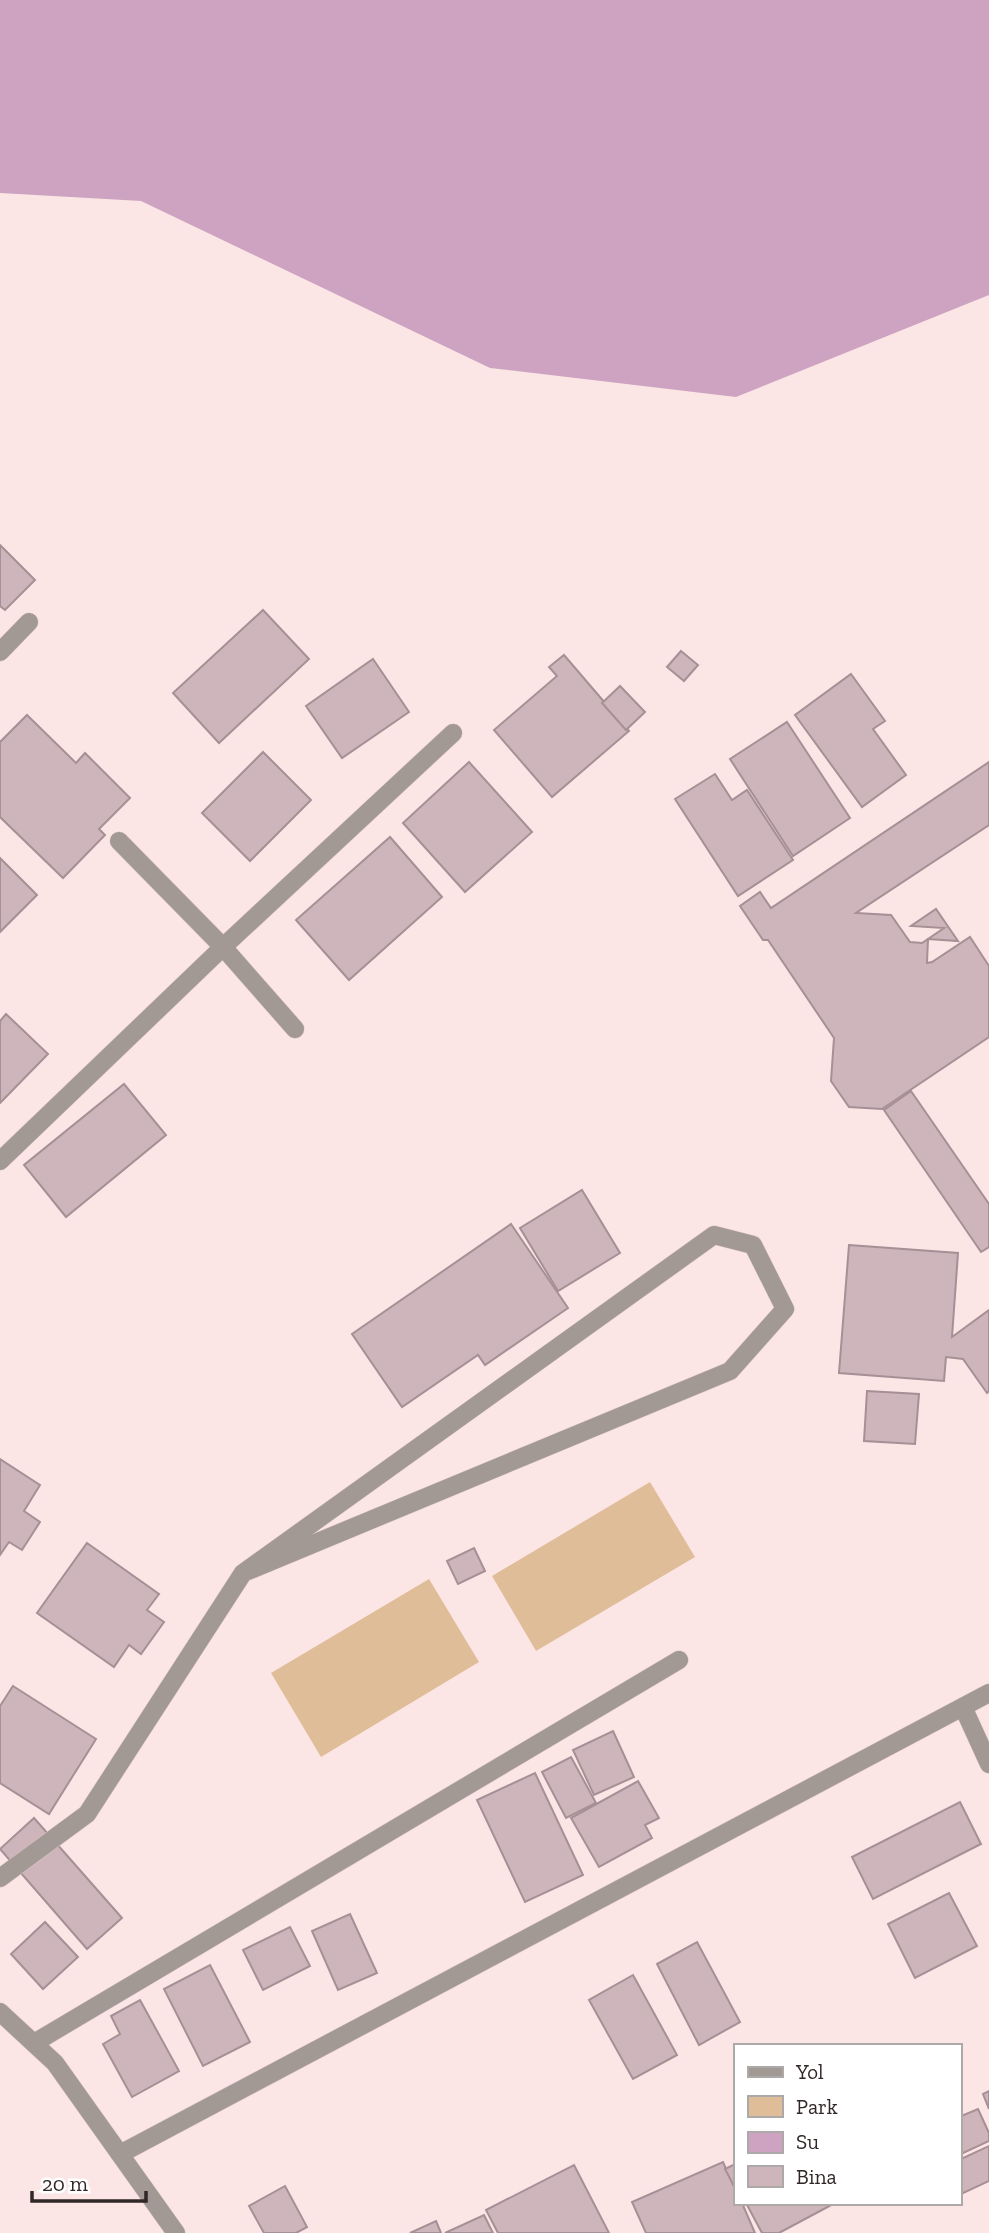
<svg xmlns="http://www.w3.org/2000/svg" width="989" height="2233" font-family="'Zilla Slab',serif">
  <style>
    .green { fill: #e0bd99 }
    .water { fill: #cda3c1 }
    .building { fill: #ceb5bc; stroke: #a78f96; stroke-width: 2 }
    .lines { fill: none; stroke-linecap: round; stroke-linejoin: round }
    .street-casing { stroke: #d7c4c3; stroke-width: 19 }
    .street { stroke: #a29894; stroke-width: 18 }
  </style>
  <rect width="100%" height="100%" fill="#fce6e5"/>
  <g class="green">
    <path d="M 650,1482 L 695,1557 L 536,1651 L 492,1576 Z"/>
    <path d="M 429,1579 L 479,1662 L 321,1757 L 271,1673 Z"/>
  </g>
  <path class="water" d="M 0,0 L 989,0 L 989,295 L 736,397 L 490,368 L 141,201 L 0,193 Z"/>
  <g class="building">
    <path d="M 0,545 L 35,580 L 5,610 L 0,606 Z"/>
    <path d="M 263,610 L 309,659 L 219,743 L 173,693 Z"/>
    <path d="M 681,651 L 698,665 L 684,681 L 667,667 Z"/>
    <path d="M 564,655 L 629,731 L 552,797 L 494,730 L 557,676 L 549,667 Z"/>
    <path d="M 373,659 L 409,712 L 342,758 L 306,706 Z"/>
    <path d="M 851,674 L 885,721 L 873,729 L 906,775 L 862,807 L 795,715 Z"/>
    <path d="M 620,686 L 645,712 L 626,730 L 602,703 Z"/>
    <path d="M 27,715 L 76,763 L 85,753 L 130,798 L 99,829 L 105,835 L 63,878 L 0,817 L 0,742 Z"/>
    <path d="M 787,722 L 850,818 L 793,856 L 730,759 Z"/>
    <path d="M 263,752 L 311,800 L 250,861 L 202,813 Z"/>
    <path d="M 469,762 L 532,832 L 465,892 L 403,823 Z"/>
    <path d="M 989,762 L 989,825 L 856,913 L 891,915 L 910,942 L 922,943 L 944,928 L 911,926 L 936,909 L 958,941 L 928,939 L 927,963 L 932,962 L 970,937 L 989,966 L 989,1037 L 882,1109 L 849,1107 L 831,1081 L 834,1038 L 768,940 L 763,940 L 740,906 L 760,892 L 771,908 Z"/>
    <path d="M 715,774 L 732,800 L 747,790 L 793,860 L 738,896 L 675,799 Z"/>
    <path d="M 390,837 L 442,897 L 349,980 L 296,920 Z"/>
    <path d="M 0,858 L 37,895 L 0,932 Z"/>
    <path d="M 6,1014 L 48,1054 L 0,1103 L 0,1021 Z"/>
    <path d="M 124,1084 L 166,1135 L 66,1217 L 24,1165 Z"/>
    <path d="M 911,1091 L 989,1204 L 989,1247 L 981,1252 L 884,1110 Z"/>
    <path d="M 582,1190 L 620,1253 L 558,1291 L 520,1228 Z"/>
    <path d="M 511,1224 L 568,1308 L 485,1365 L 478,1355 L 402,1407 L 352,1334 Z"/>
    <path d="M 849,1245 L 958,1253 L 952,1337 L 989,1310 L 989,1391 L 987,1393 L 963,1359 L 946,1357 L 944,1381 L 839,1373 Z"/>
    <path d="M 867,1391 L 919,1394 L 915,1444 L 864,1441 Z"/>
    <path d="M 0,1459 L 40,1485 L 24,1511 L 40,1522 L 22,1550 L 9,1542 L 0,1555 Z"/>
    <path d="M 87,1543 L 159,1594 L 147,1610 L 164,1622 L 141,1654 L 129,1645 L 114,1667 L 37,1613 Z"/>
    <path d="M 474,1548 L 485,1571 L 458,1584 L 447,1561 Z"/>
    <path d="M 13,1686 L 96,1739 L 49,1814 L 0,1783 L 0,1706 Z"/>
    <path d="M 613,1731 L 634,1777 L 594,1795 L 573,1750 Z"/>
    <path d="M 571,1757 L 596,1803 L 566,1818 L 542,1772 Z"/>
    <path d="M 535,1773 L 583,1875 L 525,1902 L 477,1800 Z"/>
    <path d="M 638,1781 L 659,1818 L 645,1825 L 652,1838 L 599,1867 L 571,1818 Z"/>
    <path d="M 960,1802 L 981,1844 L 873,1899 L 852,1857 Z"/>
    <path d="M 34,1818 L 122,1918 L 87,1949 L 0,1849 Z"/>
    <path d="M 949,1893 L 977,1946 L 915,1978 L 888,1924 Z"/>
    <path d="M 350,1914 L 377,1973 L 338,1990 L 312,1931 Z"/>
    <path d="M 45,1922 L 78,1957 L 43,1989 L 11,1954 Z"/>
    <path d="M 290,1927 L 310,1966 L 263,1990 L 243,1950 Z"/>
    <path d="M 697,1942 L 740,2022 L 699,2045 L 657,1964 Z"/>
    <path d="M 210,1965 L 250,2042 L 203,2066 L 164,1989 Z"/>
    <path d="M 633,1975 L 677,2055 L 633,2079 L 589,2000 Z"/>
    <path d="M 140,2000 L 179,2071 L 132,2097 L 103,2044 L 120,2034 L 111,2016 Z"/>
    <path d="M 989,2091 L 989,2109 L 983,2094 Z"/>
    <path d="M 978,2109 L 989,2133 L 989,2141 L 959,2155 L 959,2117 Z"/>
    <path d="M 989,2146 L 989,2181 L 959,2195 L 959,2160 Z"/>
    <path d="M 723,2162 L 735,2189 L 735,2203 L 742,2203 L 755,2233 L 646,2233 L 632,2202 Z"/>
    <path d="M 735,2164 L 735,2188 L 725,2169 Z"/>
    <path d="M 574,2165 L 609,2233 L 498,2233 L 486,2210 Z"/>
    <path d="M 285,2186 L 307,2227 L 296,2233 L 264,2233 L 249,2206 Z"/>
    <path d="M 746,2203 L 835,2203 L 779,2233 L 762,2233 Z"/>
    <path d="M 484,2215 L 493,2233 L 445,2233 Z"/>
    <path d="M 436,2221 L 441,2233 L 410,2233 Z"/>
  </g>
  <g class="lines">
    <defs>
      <g id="street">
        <path d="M 0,652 L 29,622"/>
        <path d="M 119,841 L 223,947 L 295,1029"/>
        <path d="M 0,1161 L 223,947 L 453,733"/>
        <path d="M 963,1707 L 989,1764"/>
        <path d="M 0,1878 L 87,1814 L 243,1573 L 714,1235 L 753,1245 L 785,1309 L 730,1371 L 243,1573"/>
        <path d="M 0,2012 L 55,2063 L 176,2233"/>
        <path d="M 34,2043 L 679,1660"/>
        <path d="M 120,2154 L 989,1693"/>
      </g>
    </defs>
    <use href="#street" class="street-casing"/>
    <use href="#street" class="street"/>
  </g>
  <rect x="734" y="2044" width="228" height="161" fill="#ffffff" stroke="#ada9a8" stroke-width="2"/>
  <rect x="748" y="2067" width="35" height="10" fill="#a29894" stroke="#ada9a8" stroke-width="2"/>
  <text x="796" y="2079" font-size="21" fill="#312726">Yol</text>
  <rect x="748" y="2096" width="35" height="21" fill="#e0bd99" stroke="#ada9a8" stroke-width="2"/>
  <text x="796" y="2114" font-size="21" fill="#312726">Park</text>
  <rect x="748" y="2132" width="35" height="21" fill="#cda3c1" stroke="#ada9a8" stroke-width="2"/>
  <text x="796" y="2149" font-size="21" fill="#312726">Su</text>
  <rect x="748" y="2166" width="35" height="21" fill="#ceb5bc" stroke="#ada9a8" stroke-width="2"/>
  <text x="796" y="2184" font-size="21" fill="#312726">Bina</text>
  <path d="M32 2191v10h114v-10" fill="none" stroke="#312726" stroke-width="3.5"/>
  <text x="42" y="2191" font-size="21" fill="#312726" stroke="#ffffff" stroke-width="5" paint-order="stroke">20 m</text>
</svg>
